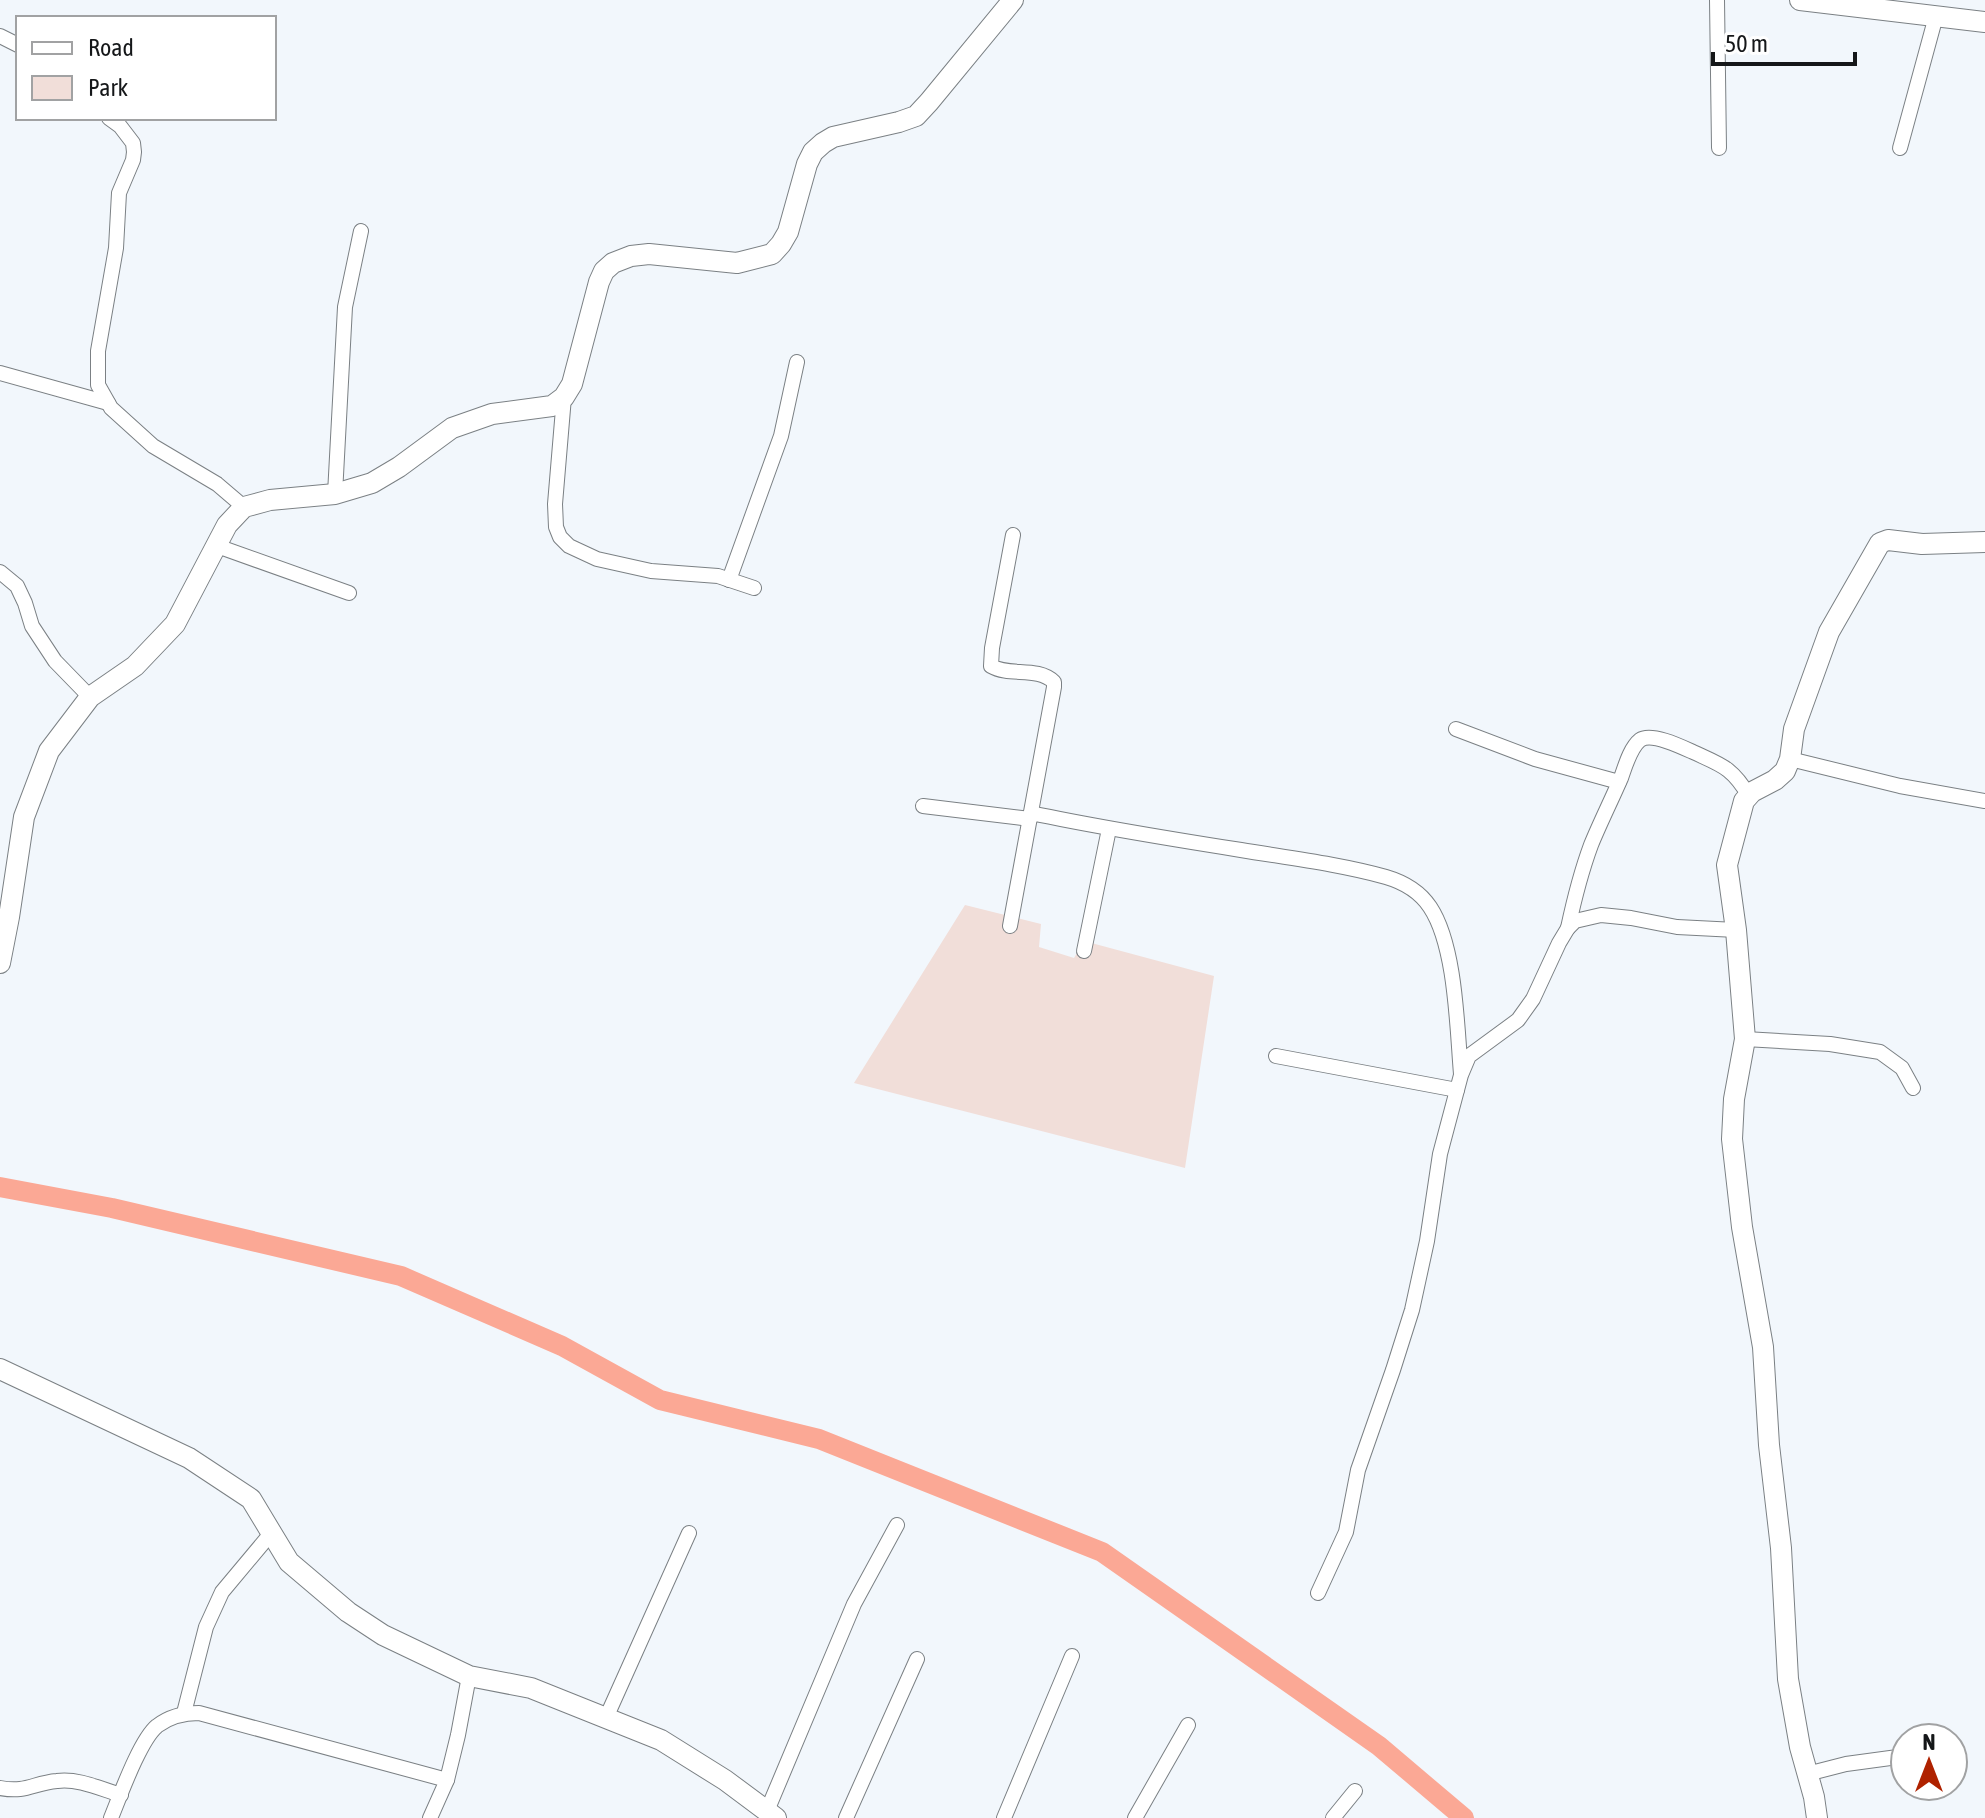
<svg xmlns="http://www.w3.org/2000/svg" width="1985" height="1818" font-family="'Asap Condensed',sans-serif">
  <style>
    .green { fill: #f1ded9 }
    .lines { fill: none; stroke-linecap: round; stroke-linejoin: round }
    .canal { stroke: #fba895; stroke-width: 20 }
    .street-casing { stroke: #7b8084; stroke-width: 16 }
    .secondary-casing { stroke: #7b8084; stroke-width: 22 }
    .street { stroke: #fff; stroke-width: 14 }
    .secondary { stroke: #fff; stroke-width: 20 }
  </style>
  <rect width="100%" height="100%" fill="#f2f7fc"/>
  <path class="green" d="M 965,905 L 1041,924 L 1039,947 L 1074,958 L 1084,941 L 1214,976 L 1185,1168 L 854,1083 Z"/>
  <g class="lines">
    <path class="canal" d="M 0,1187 L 112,1208 L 401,1276 L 562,1346 L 660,1400 L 819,1439 L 1102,1552 L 1379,1746 L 1464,1818"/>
    <defs>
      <g id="street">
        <path d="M 1717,0 L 1719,148"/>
        <path d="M 0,36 L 18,45"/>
        <path d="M 109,118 L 120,126 L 133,143 L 134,152 L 133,160 L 119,193 L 116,248 L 98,351 L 98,385 L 111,408 L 153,446 L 217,484 L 244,507"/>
        <path d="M 1900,148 L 1936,16"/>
        <path d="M 0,373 L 108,403"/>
        <path d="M 564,397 L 555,504 L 556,527 L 560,537 L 569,546 L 597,559 L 651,571 L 718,576 L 754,588"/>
        <path d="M 335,494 L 345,307 L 361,231"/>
        <path d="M 217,546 L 349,593"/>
        <path d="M 0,572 L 17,586 L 25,603 L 32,626 L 55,661 L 90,697"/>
        <path d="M 729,580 L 781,436 L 797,362"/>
        <path d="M 1456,729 L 1535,759 L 1619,782"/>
        <path d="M 1790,759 L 1900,786 L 1985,801"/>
        <path d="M 923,806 L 1030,819"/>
        <path d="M 1031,813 C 1101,828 1171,839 1241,850 C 1289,858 1339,864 1386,877 C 1403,882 1420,892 1430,907 C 1456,946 1457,1028 1461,1074"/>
        <path d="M 1010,926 L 1054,687 L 1054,682 C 1037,666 1010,677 991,666 L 992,648 L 1013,535"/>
        <path d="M 1568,928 C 1574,900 1581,872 1591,845 C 1600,823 1611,801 1621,778 C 1625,767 1630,748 1640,740 C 1651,732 1682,747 1693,752 C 1721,765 1732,767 1749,796"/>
        <path d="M 1084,951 L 1109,829"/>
        <path d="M 1745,1039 L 1830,1044 L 1880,1052 L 1902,1068 L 1913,1088"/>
        <path d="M 1276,1056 L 1457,1090"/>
        <path d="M 1318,1593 L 1346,1532 L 1358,1470 L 1393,1370 L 1412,1310 L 1427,1241 L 1440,1154 L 1461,1075 L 1469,1056 L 1518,1020 L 1533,999 L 1559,943 L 1568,928 L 1575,921 L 1601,915 L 1631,918 L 1677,927 L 1736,930"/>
        <path d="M 184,1713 L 206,1627 L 222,1592 L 273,1531"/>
        <path d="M 606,1718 L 689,1533"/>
        <path d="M 1807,1774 L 1846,1764 L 1905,1756"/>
        <path d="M 0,1788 C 27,1793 33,1783 57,1781 C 78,1778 101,1789 121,1795"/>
        <path d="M 767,1811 L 854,1604 L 897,1525"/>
        <path d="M 111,1818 C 120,1796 140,1740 157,1726 C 170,1716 183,1713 199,1713 L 447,1780"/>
        <path d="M 430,1818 L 447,1780 L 458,1735 L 469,1676"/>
        <path d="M 846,1818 L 917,1659"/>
        <path d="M 1004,1818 L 1072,1656"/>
        <path d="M 1135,1818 L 1188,1725"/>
        <path d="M 1333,1818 L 1355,1791"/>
      </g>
      <g id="secondary">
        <path d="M 1800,0 L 1985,22"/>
        <path d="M 0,963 L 9,917 L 24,817 L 49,751 L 90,697 L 135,666 L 175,624 L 227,525 L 244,507 L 270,500 L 335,494 L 372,483 L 399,467 L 452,428 L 492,414 L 552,406 L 564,397 L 572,384 L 599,282 L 604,271 L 613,263 L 631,256 L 649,254 L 737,263 L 772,254 L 781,244 L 788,232 L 807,164 L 813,152 L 823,143 L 833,137 L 899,122 L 916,116 L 929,102 L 1013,0"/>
        <path d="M 0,1369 L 189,1458 L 251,1499 L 289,1562 L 348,1612 L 383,1635 L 469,1676 L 531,1688 L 661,1740 L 725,1780 L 776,1818"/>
        <path d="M 1817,1818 L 1814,1797 L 1800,1747 L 1788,1679 L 1781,1548 L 1769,1445 L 1763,1347 L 1742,1227 L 1732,1139 L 1734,1099 L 1745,1039 L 1736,930 L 1727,865 L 1744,801 L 1752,792 L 1775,780 L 1785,771 L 1790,759 L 1794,729 L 1829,632 L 1880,543 L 1888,540 L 1922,544 L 1985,542"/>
      </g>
    </defs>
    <use href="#street" class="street-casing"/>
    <use href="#secondary" class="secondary-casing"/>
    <use href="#street" class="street"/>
    <use href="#secondary" class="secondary"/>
  </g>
  <rect x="16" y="16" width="260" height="104" fill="#ffffff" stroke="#a1a2a3" stroke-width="2"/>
  <rect x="32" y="42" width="40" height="12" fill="#ffffff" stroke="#a1a2a3" stroke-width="2"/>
  <text x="88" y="56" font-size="24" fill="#151719">Road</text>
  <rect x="32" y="76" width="40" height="24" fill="#f1ded9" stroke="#a1a2a3" stroke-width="2"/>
  <text x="88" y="96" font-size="24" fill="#151719">Park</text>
  <g transform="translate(1929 1762)"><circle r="38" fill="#ffffff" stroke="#a1a2a3" stroke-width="2"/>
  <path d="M0-6L14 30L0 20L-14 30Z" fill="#af2200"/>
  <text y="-12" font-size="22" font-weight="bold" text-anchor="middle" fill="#151719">N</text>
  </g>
  <path d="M1713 52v12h142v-12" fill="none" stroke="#151719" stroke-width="4"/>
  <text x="1725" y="52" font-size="24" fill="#151719" stroke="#ffffff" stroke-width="6" paint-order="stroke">50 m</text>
</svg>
